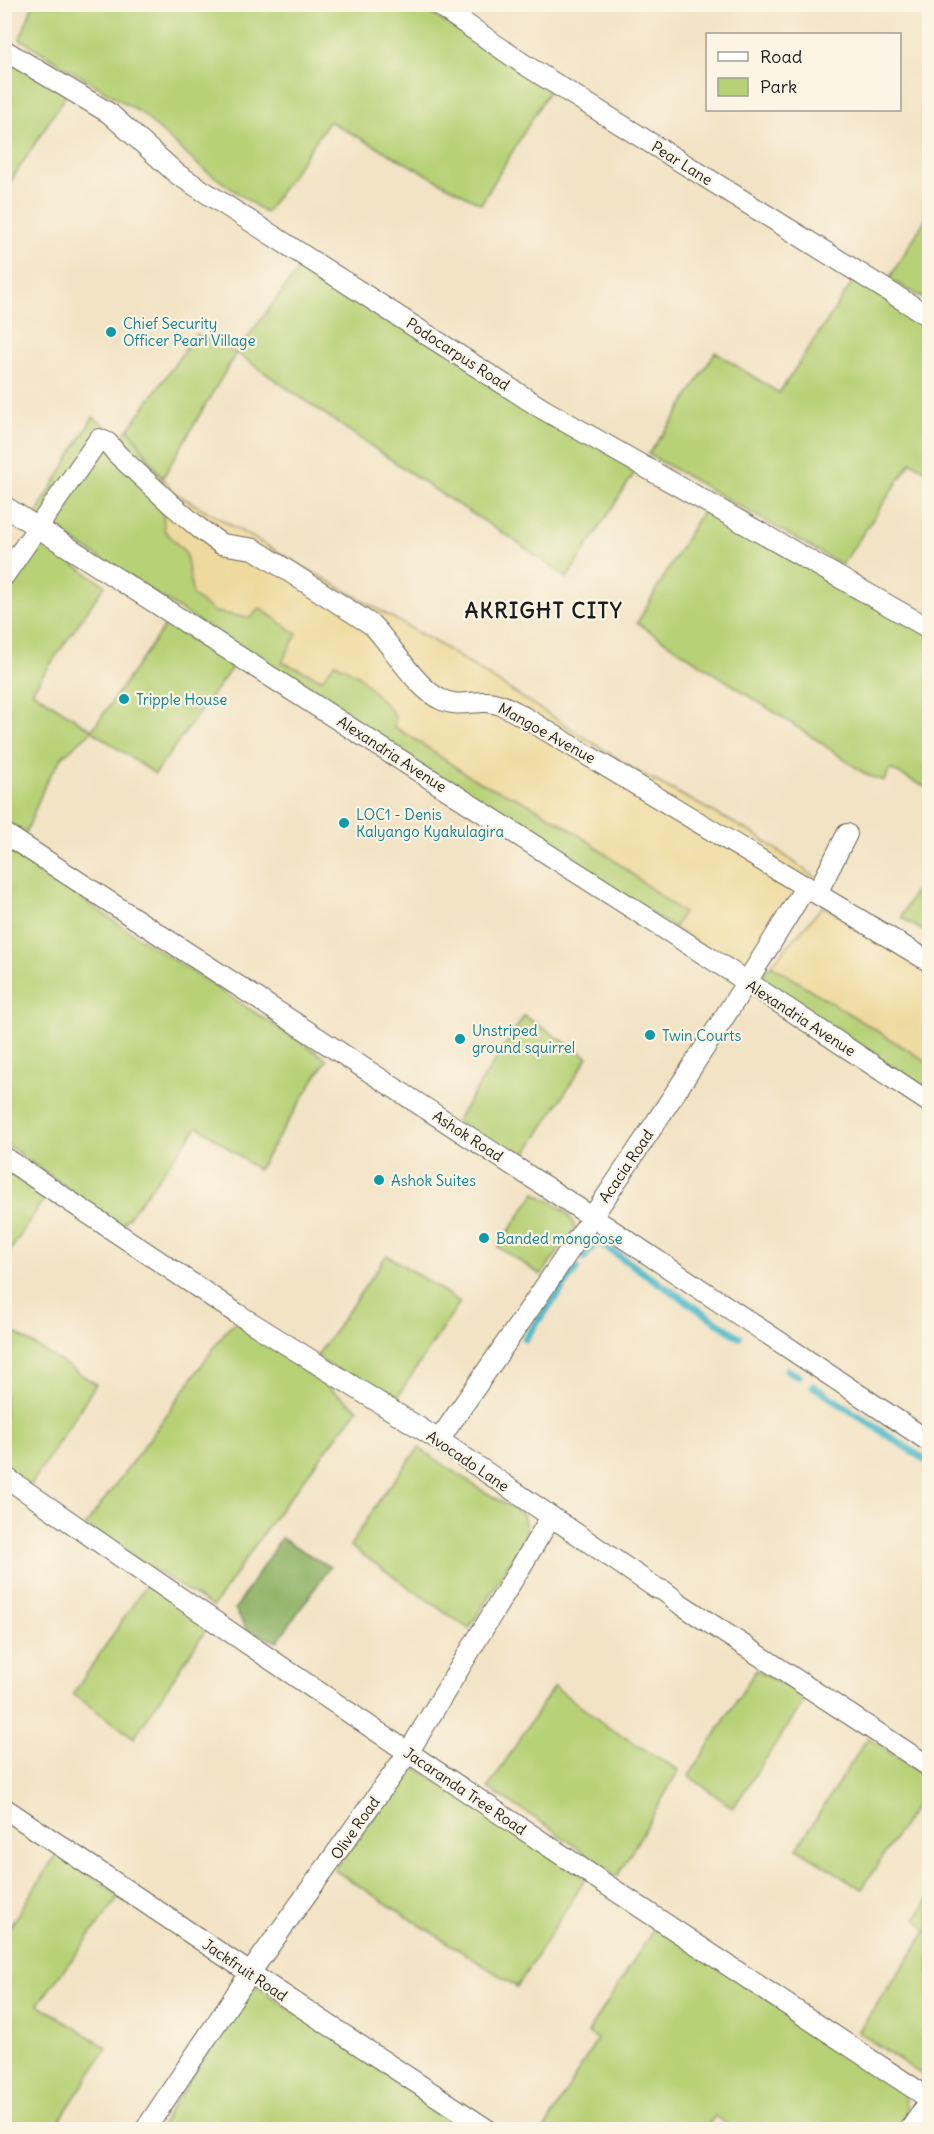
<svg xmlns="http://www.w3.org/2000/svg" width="934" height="2134" font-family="Delius,sans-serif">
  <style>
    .green { fill: #b7d177; stroke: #6a764a; stroke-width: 1.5 }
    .forest { fill: #91b368; stroke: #566842; stroke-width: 1.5 }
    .sand { fill: #eeda9e; stroke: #857b5d; stroke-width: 1.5 }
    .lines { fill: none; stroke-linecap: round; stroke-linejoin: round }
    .stream { stroke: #4fbacb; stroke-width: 7 }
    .minor-casing { stroke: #676257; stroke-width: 22 }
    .tertiary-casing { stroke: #676257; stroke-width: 27 }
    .minor { stroke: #fff; stroke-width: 20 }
    .tertiary { stroke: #fff; stroke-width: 24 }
    .culture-dot { fill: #0f9aa8; stroke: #fcf5e5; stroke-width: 2 }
    .labels { text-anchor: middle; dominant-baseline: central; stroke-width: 4.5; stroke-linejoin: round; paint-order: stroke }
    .street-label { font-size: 15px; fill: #1c1c1c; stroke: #fcf5e5 }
    .culture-label { font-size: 15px; fill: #0d838f; stroke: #fcf5e5; text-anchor: start }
    .district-label { font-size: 21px; font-weight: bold; letter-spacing: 1.5px; fill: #1c1c1c; stroke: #fcf5e5 }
  </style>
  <rect width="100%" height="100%" fill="#fcf5e5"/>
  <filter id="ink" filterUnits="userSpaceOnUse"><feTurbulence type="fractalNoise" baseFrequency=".0167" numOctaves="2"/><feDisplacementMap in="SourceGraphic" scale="12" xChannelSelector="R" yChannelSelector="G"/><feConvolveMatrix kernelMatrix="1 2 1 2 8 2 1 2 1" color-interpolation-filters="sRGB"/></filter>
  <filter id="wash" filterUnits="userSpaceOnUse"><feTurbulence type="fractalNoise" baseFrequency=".008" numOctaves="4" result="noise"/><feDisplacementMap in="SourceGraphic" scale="24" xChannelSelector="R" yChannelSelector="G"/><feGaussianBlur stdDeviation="1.35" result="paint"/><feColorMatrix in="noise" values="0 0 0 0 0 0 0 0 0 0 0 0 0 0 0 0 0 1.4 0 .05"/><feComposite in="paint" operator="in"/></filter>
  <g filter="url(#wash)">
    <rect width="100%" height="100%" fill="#f2e3c4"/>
    <g class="green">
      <path d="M 33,5 L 418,5 L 550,89 L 481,204 L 329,121 L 266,213 L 198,165 L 141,113 L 20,39 Z"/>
      <path d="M 5,49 L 70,89 L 5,190 Z"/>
      <path d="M 929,213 L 929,301 L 889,279 Z"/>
      <path d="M 304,262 L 637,469 L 567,578 L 511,538 L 438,492 L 236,353 L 162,479 L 164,530 L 186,553 L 194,596 L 215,612 L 250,618 L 259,608 L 297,634 L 283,662 L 321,679 L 335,663 L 363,677 L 395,715 L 394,727 C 421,742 445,761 471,777 C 490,788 511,794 529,804 C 584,834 633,876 683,913 L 674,928 L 35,516 L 93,417 L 120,436 L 129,429 L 196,334 L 236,353 Z"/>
      <path d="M 854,280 L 929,326 L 929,472 L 911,462 L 842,565 L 648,454 L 677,415 L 715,352 L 779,393 Z"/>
      <path d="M 705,506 L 929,629 L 929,789 L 890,769 L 884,781 L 867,775 L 849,763 L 817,740 L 637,623 Z"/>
      <path d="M 41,543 L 105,585 L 32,691 L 92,730 L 166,624 L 233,666 L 155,774 L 92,731 L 63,756 L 46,782 L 26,833 L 5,821 L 4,588 L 33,544 Z"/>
      <path d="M 4,847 L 138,937 L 327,1059 L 258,1170 L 198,1126 L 121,1227 L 5,1143 Z"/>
      <path d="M 929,863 L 929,935 L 901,917 Z"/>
      <path d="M 771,965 L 929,1063 L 929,1090 L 758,981 Z"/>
      <path d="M 524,1016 L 588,1057 L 520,1163 L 456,1121 Z"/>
      <path d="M 5,1167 L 47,1194 L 5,1259 Z"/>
      <path d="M 535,1193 C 550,1202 572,1210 575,1229 L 541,1275 L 498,1247 Z"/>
      <path d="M 387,1255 L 460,1302 L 392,1405 L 316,1357 Z"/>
      <path d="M 236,1321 L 358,1409 L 270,1523 L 213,1607 L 85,1526 L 160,1424 L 225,1332 Z"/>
      <path d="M 4,1326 L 96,1384 L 29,1488 L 5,1470 Z"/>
      <path d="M 419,1448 L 480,1489 L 523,1514 L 527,1534 L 469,1629 L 350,1546 L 382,1496 Z"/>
      <path d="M 146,1585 L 209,1625 L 134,1738 L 73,1694 Z"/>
      <path d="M 756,1670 L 807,1697 L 733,1808 L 689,1776 Z"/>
      <path d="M 554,1686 L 609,1728 L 679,1770 L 617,1877 L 546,1825 L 488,1788 Z"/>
      <path d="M 868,1737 L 929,1779 L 929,1785 L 862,1889 L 797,1848 Z"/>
      <path d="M 411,1764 L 586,1878 L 517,1987 L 334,1870 L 378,1812 Z"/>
      <path d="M 57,1853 L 120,1896 L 38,2004 L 107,2048 L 54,2129 L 22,2129 L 5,2117 L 5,1934 Z"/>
      <path d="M 929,1898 L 930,2076 L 925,2077 L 858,2032 L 927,1931 L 916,1918 Z"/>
      <path d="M 656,1925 L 901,2088 C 909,2107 908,2112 897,2129 L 734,2129 L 715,2116 L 705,2129 L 544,2130 L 597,2039 L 588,2033 Z"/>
      <path d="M 255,1985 L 470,2130 L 158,2130 L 174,2103 Z"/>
    </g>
    <path class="forest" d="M 281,1538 L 330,1567 L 277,1642 L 247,1630 L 235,1609 Z"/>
    <g class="sand">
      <path d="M 129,429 L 173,492 L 440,645 L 637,771 L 756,835 L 816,878 L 747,975 L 674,928 L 683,913 C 633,876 584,833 529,804 C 510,794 489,788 471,777 C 445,761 421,741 394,727 L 395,715 L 358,675 L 335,663 L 322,679 L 282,662 L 297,634 L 260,608 L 250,618 L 215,612 L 193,596 L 186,553 L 164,530 L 162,479 Z"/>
      <path d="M 823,906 L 929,968 L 929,1063 L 771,965 Z"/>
    </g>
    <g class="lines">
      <g class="stream">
        <path d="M 584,1258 L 597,1241 L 739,1337"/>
        <path d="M 525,1339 L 577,1268"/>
        <path d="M 787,1370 L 798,1376"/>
        <path d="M 813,1386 L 928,1462"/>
      </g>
    </g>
  </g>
  <g filter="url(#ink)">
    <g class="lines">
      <defs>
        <g id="minor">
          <path d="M 437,4 L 522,63 L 930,317"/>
          <path d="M 4,50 L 109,113 L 177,174 L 541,408 L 930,629"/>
          <path d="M 4,506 L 760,990 L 930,1103"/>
          <path d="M 4,576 L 99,439 L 108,443 L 117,454 L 172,505 L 199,528 L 221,544 L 254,549 L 372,625 C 392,645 416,688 440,699 C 456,707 469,702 485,702 C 499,702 512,710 524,717 L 930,962"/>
          <path d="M 4,833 L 592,1217 L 930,1442"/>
          <path d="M 817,893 L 847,834"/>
          <path d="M 4,1157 L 236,1313 L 439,1440 L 656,1588 L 664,1591 L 679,1603 L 930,1767"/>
          <path d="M 439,1440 C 565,1258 691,1076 806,886"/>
          <path d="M 4,1476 C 309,1689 620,1894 930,2099"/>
          <path d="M 4,1808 L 250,1973 L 488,2130"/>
          <path d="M 145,2130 L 250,1973 L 408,1753 L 551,1517"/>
        </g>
        <path id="tertiary" d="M 912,2130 L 930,2104"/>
      </defs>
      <use href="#minor" class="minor-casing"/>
      <use href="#tertiary" class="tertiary-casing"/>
      <use href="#minor" class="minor"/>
      <use href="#tertiary" class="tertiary"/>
    </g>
  </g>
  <g class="culture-dot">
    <circle cx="111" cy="332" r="6"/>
    <circle cx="124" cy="699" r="6"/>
    <circle cx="344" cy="823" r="6"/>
    <circle cx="650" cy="1035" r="6"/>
    <circle cx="460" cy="1039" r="6"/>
    <circle cx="379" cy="1180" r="6"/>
    <circle cx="484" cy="1238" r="6"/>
  </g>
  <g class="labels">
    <g class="street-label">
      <text transform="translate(682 163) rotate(32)">Pear Lane</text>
      <text transform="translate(458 354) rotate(33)">Podocarpus Road</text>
      <text transform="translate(547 733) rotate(29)">Mangoe Avenue</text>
      <text transform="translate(392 754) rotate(33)">Alexandria Avenue</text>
      <text transform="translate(801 1018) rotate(33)">Alexandria Avenue</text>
      <text transform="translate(468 1136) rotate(33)">Ashok Road</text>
      <text transform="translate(626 1166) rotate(-56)">Acacia Road</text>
      <text transform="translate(468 1461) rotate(34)">Avocado Lane</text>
      <text transform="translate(465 1791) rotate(34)">Jacaranda Tree Road</text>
      <text transform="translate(355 1828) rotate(-55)">Olive Road</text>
      <text transform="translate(245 1970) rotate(34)">Jackfruit Road</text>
    </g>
    <g class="culture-label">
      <text x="123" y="323">Chief Security<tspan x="123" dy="17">Officer Pearl Village</tspan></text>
      <text x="136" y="699">Tripple House</text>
      <text x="356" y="814">LOC1 - Denis<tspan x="356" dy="17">Kalyango Kyakulagira</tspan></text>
      <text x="472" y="1030">Unstriped<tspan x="472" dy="17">ground squirrel</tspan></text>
      <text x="662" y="1035">Twin Courts</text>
      <text x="391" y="1180">Ashok Suites</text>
      <text x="496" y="1238">Banded mongoose</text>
    </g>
    <g class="district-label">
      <text x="544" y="610">AKRIGHT CITY</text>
    </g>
  </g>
  <rect width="934" height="2134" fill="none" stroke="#fcf5e5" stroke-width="24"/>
  <rect x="706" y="33" width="195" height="78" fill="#fcf5e5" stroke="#a29e95" stroke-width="1.5"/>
  <rect x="718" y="52" width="30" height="9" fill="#ffffff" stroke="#a29e95" stroke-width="1.5"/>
  <text x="760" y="63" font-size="18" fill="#1c1c1c">Road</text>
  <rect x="718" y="78" width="30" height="18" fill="#b7d177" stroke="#a29e95" stroke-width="1.5"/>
  <text x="760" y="93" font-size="18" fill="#1c1c1c">Park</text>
</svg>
